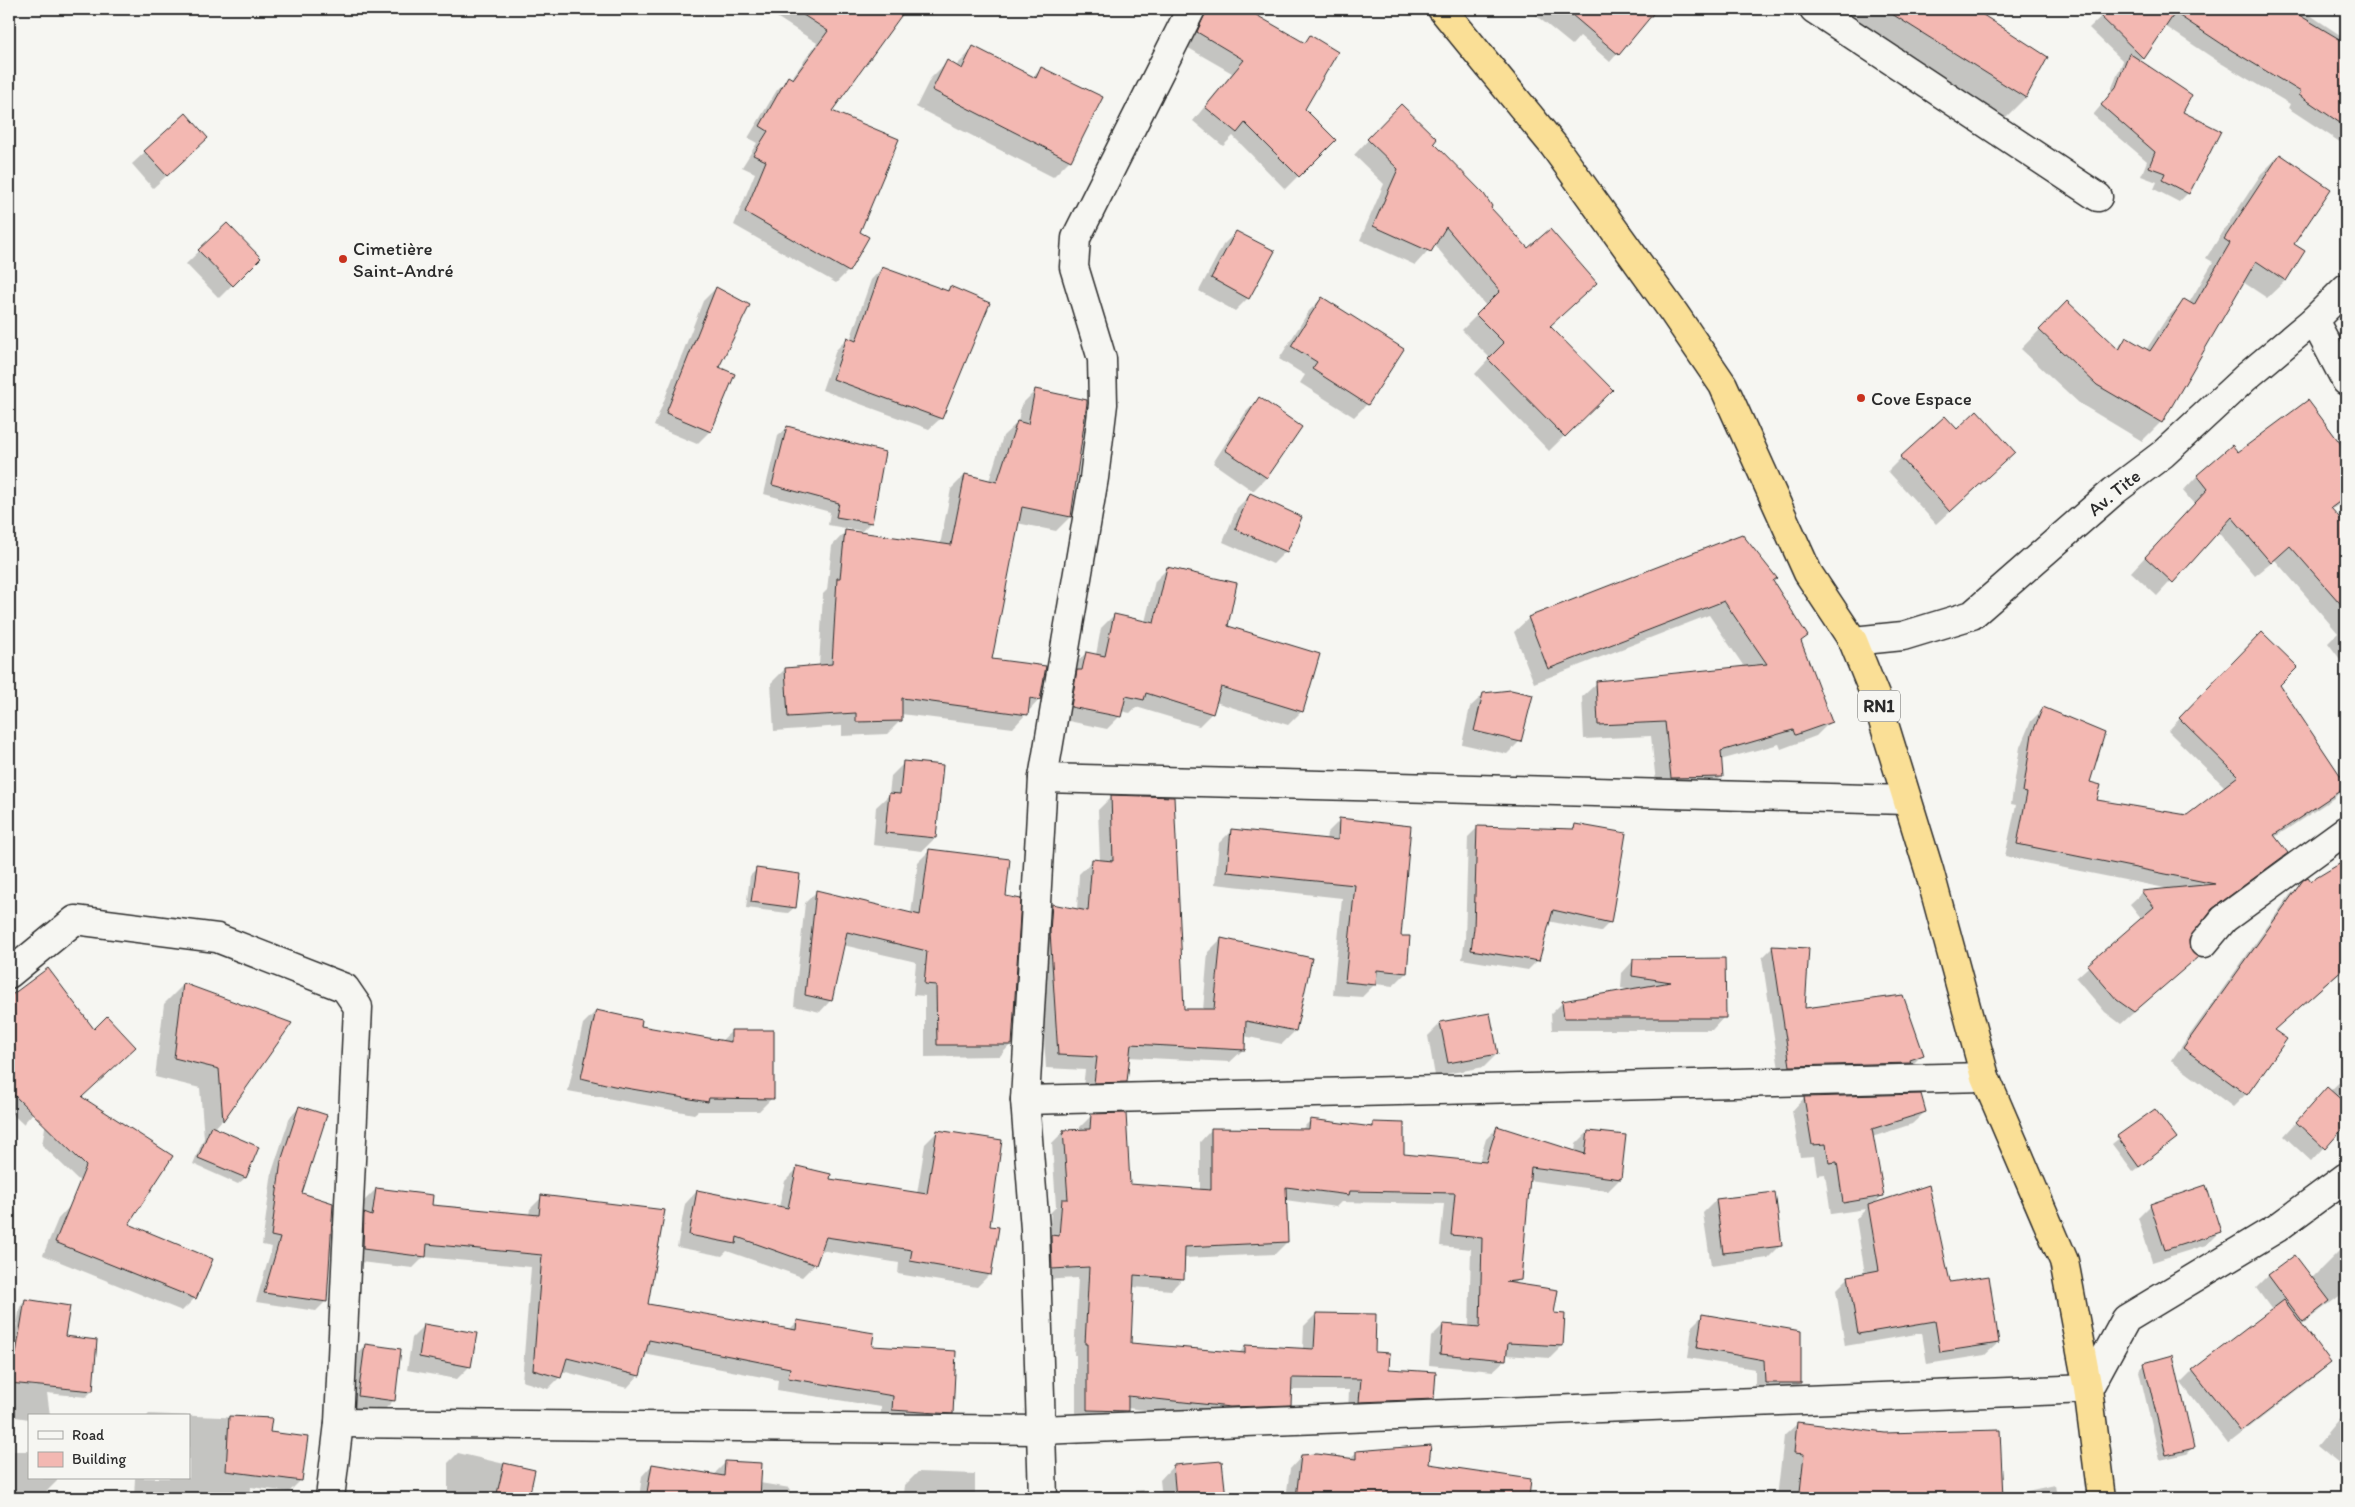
<svg xmlns="http://www.w3.org/2000/svg" width="2355" height="1507" font-family="Itim,sans-serif">
  <style>
    .shadow { fill: #0003; fill-rule: evenodd }
    .building { fill: #f3b8b2; stroke: #2b2b2b }
    .lines { fill: none; stroke-linecap: round; stroke-linejoin: round }
    .minor-casing { stroke: #2b2b2b; stroke-width: 31 }
    .highway-casing { stroke: #2b2b2b; stroke-width: 31 }
    .minor { stroke: #f6f6f2; stroke-width: 28 }
    .highway { stroke: #fadf96; stroke-width: 28 }
    .poi-dot { fill: #c8321e; stroke: #f6f6f2; stroke-width: 2 }
    .labels { text-anchor: middle; dominant-baseline: central; stroke-width: 4; stroke-linejoin: round; paint-order: stroke }
    .shield { fill: #f6f6f2; stroke: #686867; stroke-width: 1 }
    .shield-label { font-size: 18px; font-weight: bold; fill: #2b2b2b }
    .poi-label { font-size: 19px; fill: #2b2b2b; stroke: #f6f6f2; text-anchor: start }
    .street-label { font-size: 19px; fill: #2b2b2b; stroke: #f6f6f2 }
  </style>
  <rect width="100%" height="100%" fill="#f6f6f2"/>
  <filter id="ink" filterUnits="userSpaceOnUse"><feTurbulence type="fractalNoise" baseFrequency=".02" numOctaves="2"/><feDisplacementMap in="SourceGraphic" scale="10" xChannelSelector="R" yChannelSelector="G"/><feConvolveMatrix kernelMatrix="1 2 1 2 8 2 1 2 1" color-interpolation-filters="sRGB"/></filter>
  <g filter="url(#ink)">
    <g class="shadow">
      <path d="M 764,9 L 905,9 L 830,112 L 858,233 L 848,271 L 836,283 L 734,225 L 755,173 L 742,167 L 757,143 L 748,138 L 777,90 L 789,78 L 791,79 L 817,43 Z"/>
      <path d="M 1201,9 L 1243,9 L 1303,43 L 1310,37 L 1304,109 L 1334,140 L 1285,189 L 1233,136 L 1223,146 L 1193,121 L 1232,73 L 1185,46 Z"/>
      <path d="M 1528,9 L 1656,9 L 1610,62 L 1580,36 L 1572,45 Z"/>
      <path d="M 1819,9 L 1971,9 L 2046,57 L 2025,98 L 2000,123 Z"/>
      <path d="M 2109,9 L 2301,9 L 2346,39 L 2346,146 L 2288,108 L 2290,104 L 2219,62 L 2165,26 L 2140,61 L 2182,113 L 2188,193 L 2179,202 L 2154,189 L 2157,182 L 2141,176 L 2147,161 L 2093,115 L 2108,97 L 2123,61 L 2089,28 ZM 2124,64 L 2126,64 L 2115,94 L 2113,93 Z"/>
      <path d="M 974,48 L 1032,78 L 1042,68 L 1070,160 L 1053,177 L 916,107 L 930,79 L 947,62 L 956,66 Z"/>
      <path d="M 1387,120 L 1432,143 L 1489,208 L 1549,327 L 1611,390 L 1549,451 L 1475,374 L 1490,358 L 1462,330 L 1486,306 L 1434,244 L 1415,265 L 1360,240 L 1384,184 L 1354,155 Z"/>
      <path d="M 194,151 L 153,188 L 132,164 L 145,152 Z"/>
      <path d="M 2280,155 L 2293,244 L 2286,280 L 2267,298 L 2243,282 L 2161,422 L 2142,441 L 2079,403 L 2021,349 L 2067,302 L 2116,349 L 2126,339 L 2146,350 L 2166,319 L 2184,301 L 2189,303 L 2213,262 L 2206,258 L 2261,174 Z"/>
      <path d="M 227,224 L 259,258 L 219,298 L 186,264 Z"/>
      <path d="M 1236,232 L 1248,298 L 1235,311 L 1199,291 L 1223,245 Z"/>
      <path d="M 882,268 L 946,291 L 950,287 L 941,418 L 929,429 L 822,390 L 836,350 L 847,339 L 850,340 L 871,280 Z"/>
      <path d="M 716,288 L 717,368 L 710,431 L 697,444 L 654,426 L 703,301 Z"/>
      <path d="M 1322,298 L 1367,404 L 1354,417 L 1300,383 L 1305,375 L 1279,359 L 1309,311 Z"/>
      <path d="M 2346,332 L 2346,348 L 2339,339 Z"/>
      <path d="M 1035,391 L 1070,517 L 1056,531 L 1017,523 L 991,660 L 1039,700 L 1013,728 L 901,714 L 901,720 L 887,734 L 842,736 L 842,726 L 774,731 L 771,683 L 785,669 L 819,666 L 823,594 L 827,590 L 832,546 L 846,531 L 940,545 L 951,489 L 965,475 L 989,481 L 1003,436 L 1018,422 L 1021,405 Z"/>
      <path d="M 1259,399 L 1300,427 L 1266,478 L 1253,491 L 1213,463 L 1246,412 Z"/>
      <path d="M 2308,401 L 2346,453 L 2346,499 L 2331,510 L 2346,527 L 2346,667 L 2328,643 L 2338,633 L 2275,560 L 2255,576 L 2217,531 L 2157,596 L 2131,572 L 2194,504 L 2183,491 L 2197,476 L 2232,447 L 2238,454 Z"/>
      <path d="M 787,428 L 871,522 L 862,531 L 828,525 L 830,512 L 764,494 L 778,436 Z"/>
      <path d="M 1957,431 L 2000,465 L 1936,524 L 1888,471 L 1901,458 Z"/>
      <path d="M 1250,495 L 1286,551 L 1273,564 L 1223,542 L 1237,508 Z"/>
      <path d="M 1168,568 L 1227,626 L 1319,655 L 1301,712 L 1288,725 L 1215,702 L 1212,713 L 1199,726 L 1136,707 L 1130,713 L 1121,711 L 1120,716 L 1107,729 L 1059,719 L 1073,666 L 1086,653 L 1096,655 L 1101,628 L 1114,615 L 1145,622 L 1155,581 Z"/>
      <path d="M 1771,582 L 1807,636 L 1800,642 L 1830,722 L 1816,736 L 1781,749 L 1779,744 L 1720,760 L 1722,776 L 1708,791 L 1657,792 L 1651,736 L 1584,739 L 1582,697 L 1597,683 L 1745,668 L 1709,615 L 1534,683 L 1514,632 L 1529,618 Z"/>
      <path d="M 2251,644 L 2346,786 L 2334,798 L 2275,837 L 2287,853 L 2275,865 L 2206,916 L 2187,940 L 2188,949 L 2196,957 L 2121,1024 L 2105,1012 L 2076,978 L 2142,919 L 2130,904 L 2142,893 L 2170,889 L 2005,856 L 2016,805 L 2011,804 L 2020,747 L 2031,721 L 2043,709 L 2089,783 L 2095,801 L 2188,816 L 2225,787 L 2168,731 Z"/>
      <path d="M 1484,694 L 1520,741 L 1507,754 L 1462,744 L 1470,707 Z"/>
      <path d="M 904,763 L 935,838 L 922,851 L 873,845 L 876,807 L 889,795 L 891,776 Z"/>
      <path d="M 1111,797 L 1183,1010 L 1203,1010 L 1208,952 L 1221,939 L 1295,1031 L 1282,1044 L 1244,1036 L 1244,1049 L 1230,1062 L 1128,1057 L 1126,1081 L 1113,1094 L 1082,1095 L 1085,1070 L 1046,1068 L 1038,946 L 1039,919 L 1052,906 L 1077,910 L 1079,874 L 1092,861 L 1100,861 L 1098,810 Z"/>
      <path d="M 1340,820 L 1400,937 L 1406,973 L 1393,986 L 1375,984 L 1362,997 L 1333,995 L 1342,898 L 1215,884 L 1219,843 L 1232,830 L 1326,840 L 1327,833 Z"/>
      <path d="M 1576,826 L 1610,922 L 1600,932 L 1548,921 L 1538,960 L 1528,970 L 1462,959 L 1465,939 L 1468,837 L 1478,827 L 1571,830 Z"/>
      <path d="M 930,850 L 1004,897 L 1011,1044 L 1000,1056 L 925,1057 L 925,996 L 913,995 L 916,962 L 843,945 L 831,1000 L 820,1012 L 794,1006 L 805,903 L 816,892 L 911,914 L 918,862 Z"/>
      <path d="M 2346,861 L 2346,967 L 2273,1031 L 2246,1094 L 2233,1107 L 2171,1061 L 2290,895 L 2304,881 L 2311,883 Z"/>
      <path d="M 756,870 L 795,907 L 788,913 L 746,908 L 750,876 Z"/>
      <path d="M 1773,947 L 1803,1010 L 1922,1055 L 1911,1066 L 1780,1076 L 1762,958 Z"/>
      <path d="M 1724,959 L 1724,1017 L 1712,1030 L 1552,1030 L 1551,1014 L 1563,1002 L 1632,990 L 1621,988 L 1622,973 L 1634,960 Z"/>
      <path d="M 48,970 L 94,1031 L 81,1098 L 124,1224 L 42,1145 L 51,1093 L 23,1124 L 9,1111 L 9,999 Z"/>
      <path d="M 184,984 L 290,1024 L 222,1120 L 214,1129 L 257,1147 L 245,1178 L 238,1184 L 193,1164 L 204,1138 L 200,1088 L 155,1077 L 164,1004 Z"/>
      <path d="M 596,1011 L 640,1027 L 721,1041 L 732,1031 L 772,1098 L 759,1111 L 698,1111 L 694,1114 L 568,1091 L 583,1024 Z"/>
      <path d="M 1441,1023 L 1497,1054 L 1484,1067 L 1435,1076 L 1428,1036 Z"/>
      <path d="M 2346,1076 L 2346,1123 L 2311,1161 L 2284,1136 L 2327,1089 L 2330,1091 Z"/>
      <path d="M 1804,1098 L 1925,1112 L 1912,1124 L 1872,1137 L 1882,1196 L 1874,1204 L 1998,1343 L 1985,1355 L 1927,1364 L 1922,1333 L 1845,1346 L 1836,1290 L 1849,1277 L 1865,1274 L 1856,1219 L 1866,1209 L 1831,1214 L 1825,1174 L 1817,1175 L 1814,1156 L 1800,1157 L 1792,1111 Z"/>
      <path d="M 299,1108 L 301,1194 L 326,1301 L 316,1311 L 256,1302 L 272,1247 L 262,1245 L 272,1172 L 290,1117 Z"/>
      <path d="M 2155,1110 L 2176,1138 L 2133,1172 L 2112,1144 Z"/>
      <path d="M 1092,1115 L 1129,1185 L 1200,1190 L 1200,1142 L 1211,1130 L 1301,1130 L 1311,1120 L 1368,1128 L 1374,1123 L 1402,1155 L 1479,1162 L 1486,1139 L 1497,1128 L 1575,1152 L 1576,1144 L 1588,1132 L 1620,1179 L 1608,1191 L 1528,1180 L 1520,1279 L 1514,1284 L 1553,1314 L 1562,1346 L 1550,1358 L 1505,1355 L 1505,1360 L 1493,1371 L 1429,1365 L 1431,1337 L 1443,1325 L 1469,1328 L 1471,1249 L 1440,1246 L 1444,1204 L 1341,1202 L 1336,1207 L 1285,1200 L 1287,1242 L 1275,1254 L 1184,1258 L 1183,1278 L 1171,1290 L 1133,1287 L 1130,1345 L 1239,1353 L 1246,1346 L 1303,1349 L 1304,1326 L 1316,1314 L 1373,1353 L 1388,1371 L 1433,1398 L 1421,1410 L 1348,1413 L 1349,1390 L 1290,1390 L 1289,1404 L 1278,1416 L 1217,1418 L 1127,1408 L 1115,1422 L 1076,1422 L 1076,1355 L 1074,1355 L 1078,1278 L 1040,1280 L 1049,1239 L 1051,1212 L 1056,1207 L 1052,1143 L 1064,1131 L 1080,1130 L 1080,1127 Z"/>
      <path d="M 938,1131 L 988,1227 L 990,1274 L 977,1287 L 898,1274 L 899,1263 L 820,1250 L 815,1264 L 802,1277 L 727,1251 L 722,1256 L 677,1247 L 685,1204 L 697,1191 L 779,1207 L 785,1181 L 798,1168 L 828,1180 L 917,1194 L 925,1144 Z"/>
      <path d="M 376,1189 L 430,1206 L 529,1215 L 530,1209 L 542,1197 L 647,1305 L 789,1330 L 798,1321 L 871,1347 L 952,1413 L 940,1425 L 881,1422 L 881,1407 L 777,1390 L 778,1380 L 644,1354 L 639,1375 L 627,1388 L 562,1371 L 560,1377 L 548,1389 L 522,1381 L 531,1267 L 424,1257 L 413,1268 L 351,1261 L 353,1226 L 362,1217 L 364,1201 Z"/>
      <path d="M 1716,1200 L 1781,1245 L 1768,1258 L 1711,1266 L 1703,1213 Z"/>
      <path d="M 2151,1205 L 2219,1232 L 2206,1245 L 2152,1262 L 2138,1218 Z"/>
      <path d="M 70,1206 L 195,1298 L 182,1311 L 43,1255 L 58,1219 Z"/>
      <path d="M 2346,1244 L 2346,1291 L 2301,1325 L 2329,1363 L 2317,1375 L 2228,1444 L 2181,1383 L 2193,1371 L 2272,1310 L 2256,1288 L 2268,1276 L 2295,1256 L 2312,1278 Z"/>
      <path d="M 26,1300 L 63,1337 L 92,1391 L 86,1397 L 47,1393 L 50,1415 L 29,1416 L 29,1419 L 9,1416 L 9,1345 L 13,1346 L 20,1307 Z"/>
      <path d="M 1702,1316 L 1800,1383 L 1790,1392 L 1755,1392 L 1755,1369 L 1688,1358 L 1692,1326 Z"/>
      <path d="M 425,1325 L 470,1366 L 457,1379 L 407,1370 L 412,1338 Z"/>
      <path d="M 365,1345 L 394,1400 L 381,1413 L 346,1409 L 352,1358 Z"/>
      <path d="M 2145,1364 L 2192,1448 L 2186,1454 L 2160,1460 L 2139,1371 Z"/>
      <path d="M 2346,1411 L 2346,1470 L 2317,1446 Z"/>
      <path d="M 149,1414 L 271,1419 L 269,1433 L 301,1480 L 289,1492 L 251,1487 L 250,1498 L 134,1498 L 135,1478 L 189,1478 L 189,1416 L 147,1416 Z"/>
      <path d="M 1798,1423 L 1885,1434 L 1999,1431 L 2002,1498 L 1777,1498 L 1784,1436 Z"/>
      <path d="M 9,1451 L 29,1451 L 29,1478 L 57,1478 L 57,1481 L 44,1494 L 9,1498 Z"/>
      <path d="M 1357,1452 L 1428,1466 L 1533,1498 L 1286,1498 L 1290,1469 L 1302,1456 L 1349,1459 Z"/>
      <path d="M 458,1453 L 534,1471 L 528,1498 L 448,1498 L 448,1463 Z"/>
      <path d="M 726,1462 L 760,1483 L 790,1488 L 789,1498 L 639,1498 L 642,1476 L 652,1465 L 715,1476 L 716,1472 Z"/>
      <path d="M 1221,1463 L 1224,1498 L 1162,1498 L 1160,1480 L 1173,1466 Z"/>
      <path d="M 918,1472 L 975,1474 L 975,1498 L 799,1498 L 807,1490 L 904,1494 L 905,1485 Z"/>
      <path d="M 2055,1485 L 2057,1498 L 2021,1498 L 2027,1491 Z"/>
      <path d="M 1143,1490 L 1143,1498 L 1086,1498 L 1092,1493 Z"/>
    </g>
    <g class="building">
      <path d="M 794,9 L 906,9 L 832,111 L 899,139 L 860,232 L 869,237 L 849,272 L 745,212 L 766,161 L 753,155 L 768,131 L 760,126 L 788,76 L 793,79 L 828,31 Z"/>
      <path d="M 1207,9 L 1246,9 L 1305,43 L 1310,35 L 1338,52 L 1305,109 L 1336,140 L 1299,177 L 1245,123 L 1237,133 L 1205,107 L 1244,60 L 1197,32 Z"/>
      <path d="M 1565,9 L 1657,9 L 1619,55 Z"/>
      <path d="M 1884,9 L 1974,9 L 2048,57 L 2026,98 Z"/>
      <path d="M 2093,9 L 2289,9 L 2346,43 L 2346,127 L 2299,95 L 2301,92 L 2231,50 L 2175,13 L 2144,59 Z"/>
      <path d="M 973,46 L 1036,78 L 1041,67 L 1103,97 L 1071,161 L 932,90 L 947,60 L 962,69 Z"/>
      <path d="M 2129,53 L 2192,95 L 2183,112 L 2221,131 L 2189,194 L 2162,180 L 2165,173 L 2149,167 L 2155,152 L 2101,105 L 2116,87 Z"/>
      <path d="M 1401,104 L 1437,139 L 1434,143 L 1484,194 L 1492,206 L 1491,208 L 1528,248 L 1550,229 L 1597,283 L 1550,326 L 1613,390 L 1565,437 L 1488,359 L 1504,343 L 1476,315 L 1500,291 L 1446,227 L 1431,252 L 1373,226 L 1398,169 L 1367,139 Z"/>
      <path d="M 186,113 L 208,138 L 167,176 L 144,151 Z"/>
      <path d="M 2280,154 L 2331,189 L 2294,244 L 2305,251 L 2286,281 L 2256,261 L 2162,423 L 2097,385 L 2039,330 L 2067,301 L 2119,350 L 2126,337 L 2150,351 L 2184,299 L 2194,305 L 2230,243 L 2224,239 Z"/>
      <path d="M 227,223 L 261,258 L 233,286 L 198,250 Z"/>
      <path d="M 1236,231 L 1275,251 L 1249,299 L 1211,278 Z"/>
      <path d="M 882,267 L 948,291 L 950,286 L 990,303 L 942,419 L 833,379 L 847,337 L 856,341 Z"/>
      <path d="M 716,287 L 750,305 L 719,367 L 735,374 L 711,432 L 666,413 Z"/>
      <path d="M 1322,297 L 1404,349 L 1368,405 L 1312,369 L 1317,362 L 1291,346 Z"/>
      <path d="M 1035,389 L 1087,400 L 1087,403 L 1071,517 L 1022,507 L 992,659 L 1046,666 L 1040,700 L 1030,698 L 1028,715 L 902,698 L 902,721 L 856,722 L 856,713 L 788,717 L 785,668 L 832,664 L 837,578 L 840,578 L 845,530 L 951,545 L 965,474 L 997,482 L 1017,421 L 1028,424 Z"/>
      <path d="M 1259,397 L 1302,427 L 1267,478 L 1225,450 Z"/>
      <path d="M 2308,400 L 2346,451 L 2346,497 L 2331,508 L 2346,525 L 2346,610 L 2290,546 L 2271,563 L 2232,517 L 2173,583 L 2145,557 L 2208,489 L 2197,475 L 2232,445 L 2238,452 Z"/>
      <path d="M 1977,410 L 2015,452 L 1950,512 L 1900,457 L 1945,416 L 1957,429 Z"/>
      <path d="M 787,426 L 885,452 L 872,523 L 836,517 L 839,503 L 772,485 Z"/>
      <path d="M 1250,493 L 1302,517 L 1287,552 L 1235,529 Z"/>
      <path d="M 1742,534 L 1777,578 L 1773,581 L 1808,636 L 1801,641 L 1832,722 L 1795,735 L 1793,730 L 1721,751 L 1723,777 L 1671,778 L 1665,722 L 1598,725 L 1596,681 L 1767,664 L 1724,601 L 1548,669 L 1528,617 Z"/>
      <path d="M 1167,567 L 1237,583 L 1228,626 L 1320,654 L 1303,712 L 1221,687 L 1213,714 L 1146,693 L 1144,700 L 1126,696 L 1121,717 L 1071,707 L 1077,670 L 1082,670 L 1086,652 L 1105,656 L 1114,614 L 1154,623 Z"/>
      <path d="M 2262,632 L 2298,667 L 2280,685 L 2346,784 L 2346,787 L 2274,835 L 2288,853 L 2212,909 L 2189,940 L 2190,949 L 2198,957 L 2134,1012 L 2117,1000 L 2087,965 L 2154,907 L 2141,891 L 2215,884 L 2017,844 L 2027,793 L 2023,792 L 2032,734 L 2043,707 L 2105,733 L 2090,782 L 2101,785 L 2097,800 L 2187,815 L 2238,776 L 2179,718 Z"/>
      <path d="M 1511,690 L 1533,695 L 1521,742 L 1474,731 L 1483,693 Z"/>
      <path d="M 903,761 L 943,765 L 936,838 L 885,833 L 889,793 L 900,794 Z"/>
      <path d="M 1111,795 L 1174,797 L 1184,1009 L 1214,1009 L 1221,938 L 1258,946 L 1312,958 L 1296,1031 L 1246,1021 L 1245,1050 L 1131,1044 L 1127,1082 L 1094,1083 L 1097,1057 L 1058,1055 L 1050,932 L 1052,904 L 1088,911 L 1092,859 L 1113,861 Z"/>
      <path d="M 1339,818 L 1411,826 L 1401,936 L 1410,936 L 1407,973 L 1377,970 L 1376,985 L 1345,982 L 1355,885 L 1227,872 L 1231,829 L 1338,840 Z"/>
      <path d="M 1575,824 L 1626,833 L 1611,923 L 1553,910 L 1539,961 L 1471,950 L 1474,928 L 1477,826 L 1574,829 Z"/>
      <path d="M 929,849 L 1010,859 L 1006,896 L 1021,899 L 1012,1045 L 937,1045 L 936,985 L 924,984 L 927,951 L 847,932 L 832,1001 L 805,995 L 816,890 L 920,915 Z"/>
      <path d="M 2346,860 L 2346,966 L 2274,1030 L 2287,1039 L 2247,1095 L 2183,1048 L 2303,880 L 2308,877 L 2311,881 Z"/>
      <path d="M 756,868 L 800,874 L 796,908 L 751,902 Z"/>
      <path d="M 1772,946 L 1809,948 L 1805,1008 L 1903,995 L 1924,1055 L 1910,1060 L 1911,1063 L 1790,1066 Z"/>
      <path d="M 1725,958 L 1726,1018 L 1564,1018 L 1562,1001 L 1671,982 L 1632,976 L 1633,959 Z"/>
      <path d="M 48,968 L 94,1029 L 107,1016 L 136,1047 L 82,1097 L 173,1156 L 129,1224 L 213,1259 L 196,1299 L 55,1242 L 86,1166 L 9,1090 L 9,997 Z"/>
      <path d="M 183,983 L 292,1023 L 223,1121 L 219,1069 L 174,1058 Z"/>
      <path d="M 596,1010 L 642,1020 L 641,1026 L 731,1042 L 731,1030 L 774,1030 L 774,1099 L 709,1098 L 708,1102 L 614,1086 L 581,1078 Z"/>
      <path d="M 1490,1013 L 1498,1054 L 1448,1063 L 1440,1022 Z"/>
      <path d="M 2327,1087 L 2346,1104 L 2346,1125 L 2325,1149 L 2296,1122 Z"/>
      <path d="M 1921,1094 L 1926,1112 L 1872,1129 L 1884,1196 L 1843,1203 L 1837,1162 L 1829,1163 L 1826,1144 L 1812,1145 L 1804,1097 Z"/>
      <path d="M 299,1106 L 327,1115 L 302,1193 L 333,1203 L 327,1302 L 264,1293 L 280,1238 L 271,1236 L 281,1161 Z"/>
      <path d="M 2155,1109 L 2177,1138 L 2139,1167 L 2117,1136 Z"/>
      <path d="M 1126,1113 L 1130,1184 L 1211,1190 L 1211,1128 L 1309,1129 L 1310,1119 L 1373,1127 L 1373,1122 L 1404,1123 L 1404,1154 L 1486,1162 L 1497,1126 L 1585,1154 L 1588,1131 L 1626,1135 L 1621,1179 L 1531,1167 L 1521,1280 L 1506,1282 L 1558,1290 L 1554,1313 L 1565,1314 L 1563,1346 L 1508,1343 L 1506,1360 L 1440,1354 L 1443,1324 L 1480,1327 L 1482,1238 L 1451,1235 L 1455,1193 L 1350,1191 L 1349,1195 L 1286,1187 L 1288,1242 L 1185,1247 L 1184,1279 L 1134,1275 L 1131,1343 L 1245,1353 L 1245,1345 L 1314,1349 L 1316,1313 L 1376,1314 L 1375,1352 L 1390,1353 L 1389,1369 L 1436,1372 L 1434,1399 L 1359,1402 L 1361,1379 L 1292,1378 L 1291,1405 L 1230,1407 L 1128,1396 L 1128,1411 L 1087,1410 L 1087,1344 L 1085,1344 L 1089,1267 L 1052,1269 L 1051,1235 L 1059,1236 L 1062,1199 L 1068,1199 L 1063,1130 L 1090,1129 L 1091,1114 Z"/>
      <path d="M 211,1126 L 259,1147 L 246,1178 L 198,1158 Z"/>
      <path d="M 937,1130 L 1002,1140 L 990,1226 L 999,1227 L 991,1275 L 910,1261 L 912,1250 L 826,1237 L 816,1265 L 737,1237 L 736,1244 L 689,1235 L 697,1190 L 788,1208 L 797,1166 L 831,1174 L 830,1179 L 927,1194 Z"/>
      <path d="M 1929,1185 L 1950,1282 L 1989,1276 L 1999,1343 L 1940,1352 L 1935,1321 L 1858,1334 L 1848,1276 L 1879,1270 L 1868,1205 Z"/>
      <path d="M 2206,1185 L 2221,1232 L 2165,1250 L 2150,1204 Z"/>
      <path d="M 376,1188 L 433,1195 L 432,1205 L 539,1215 L 541,1195 L 665,1210 L 648,1304 L 796,1330 L 797,1320 L 874,1333 L 872,1346 L 956,1351 L 953,1414 L 892,1410 L 893,1396 L 788,1378 L 790,1368 L 649,1340 L 640,1376 L 567,1358 L 561,1378 L 533,1370 L 542,1255 L 427,1244 L 426,1257 L 363,1249 L 364,1213 L 372,1216 Z"/>
      <path d="M 1775,1192 L 1782,1246 L 1723,1253 L 1716,1199 Z"/>
      <path d="M 2295,1255 L 2330,1301 L 2303,1322 L 2268,1275 Z"/>
      <path d="M 25,1299 L 70,1306 L 65,1336 L 97,1340 L 93,1391 L 9,1383 L 9,1355 L 16,1354 Z"/>
      <path d="M 2284,1300 L 2331,1363 L 2241,1432 L 2192,1370 Z"/>
      <path d="M 1702,1314 L 1801,1331 L 1801,1383 L 1765,1383 L 1764,1360 L 1697,1348 Z"/>
      <path d="M 424,1324 L 477,1333 L 471,1367 L 419,1357 Z"/>
      <path d="M 365,1344 L 401,1349 L 395,1401 L 358,1396 Z"/>
      <path d="M 2173,1355 L 2194,1448 L 2166,1455 L 2144,1363 Z"/>
      <path d="M 229,1416 L 272,1418 L 270,1432 L 308,1437 L 302,1481 L 226,1471 Z"/>
      <path d="M 1797,1422 L 1885,1433 L 2000,1430 L 2003,1498 L 1844,1498 L 1800,1492 L 1804,1454 L 1794,1453 Z"/>
      <path d="M 1431,1445 L 1429,1464 L 1531,1479 L 1529,1498 L 1296,1498 L 1301,1455 L 1317,1454 L 1356,1459 L 1356,1451 Z"/>
      <path d="M 725,1461 L 762,1463 L 760,1498 L 646,1498 L 652,1464 L 724,1476 Z"/>
      <path d="M 1222,1461 L 1226,1498 L 1176,1498 L 1173,1465 Z"/>
      <path d="M 504,1463 L 535,1470 L 529,1498 L 496,1498 Z"/>
    </g>
    <g class="lines">
      <defs>
        <g id="minor">
          <path d="M 1814,9 L 2098,197"/>
          <path d="M 2314,320 L 2346,381"/>
          <path id="s1" d="M 1853,641 L 1903,636 L 1972,615 L 2114,491 L 2163,454 L 2245,378 L 2314,320 L 2346,288"/>
          <path d="M 1043,778 L 1907,800"/>
          <path d="M 2204,943 L 2224,919 L 2346,830"/>
          <path d="M 9,974 L 75,920 L 217,938 L 345,988 L 358,1007 L 339,1423 L 330,1498"/>
          <path d="M 1025,1100 L 1985,1077"/>
          <path d="M 339,1423 L 1040,1430 L 2088,1389 L 2126,1319 L 2277,1228 L 2346,1177"/>
          <path d="M 1043,1498 L 1035,1229 L 1025,1100 L 1043,778 L 1094,478 L 1103,404 L 1102,359 L 1074,267 L 1076,238 L 1191,9"/>
        </g>
        <path id="highway" d="M 1442,9 L 1554,146 L 1674,313 L 1723,385 L 1808,573 L 1853,641 L 1876,698 L 1929,870 L 1985,1077 L 2064,1261 L 2088,1389 L 2102,1498"/>
      </defs>
      <use href="#minor" class="minor-casing"/>
      <use href="#highway" class="highway-casing"/>
      <use href="#minor" class="minor"/>
      <use href="#highway" class="highway"/>
    </g>
  </g>
  <g class="poi-dot">
    <circle cx="343" cy="259" r="5"/>
    <circle cx="1861" cy="398" r="5"/>
  </g>
  <g class="labels">
    <rect class="shield" x="1858" y="690.5" width="42" height="31" rx="4"/>
    <g class="shield-label">
      <text x="1879" y="706">RN1</text>
    </g>
    <g class="poi-label">
      <text x="353" y="248">Cimetière<tspan x="353" dy="22">Saint-André</tspan></text>
      <text x="1871" y="398">Cove Espace</text>
    </g>
    <g class="street-label">
      <text stroke="none"><textPath href="#s1" startOffset="310">Av. Tite</textPath></text>
    </g>
  </g>
  <rect width="2355" height="1507" fill="none" stroke="#f6f6f2" stroke-width="30"/>
  <rect x="15" y="15" width="2325" height="1477" fill="none" stroke="#2b2b2b" stroke-width="2" filter="url(#ink)"/>
  <rect x="28" y="1414" width="162" height="65" fill="#f6f6f2" stroke="#a5a5a2"/>
  <rect x="38" y="1431" width="25" height="8" fill="#f6f6f2" stroke="#a5a5a2"/>
  <text x="72" y="1440" font-size="15" fill="#2b2b2b">Road</text>
  <rect x="38" y="1452" width="25" height="15" fill="#f3b8b2" stroke="#a5a5a2"/>
  <text x="72" y="1464" font-size="15" fill="#2b2b2b">Building</text>
</svg>
